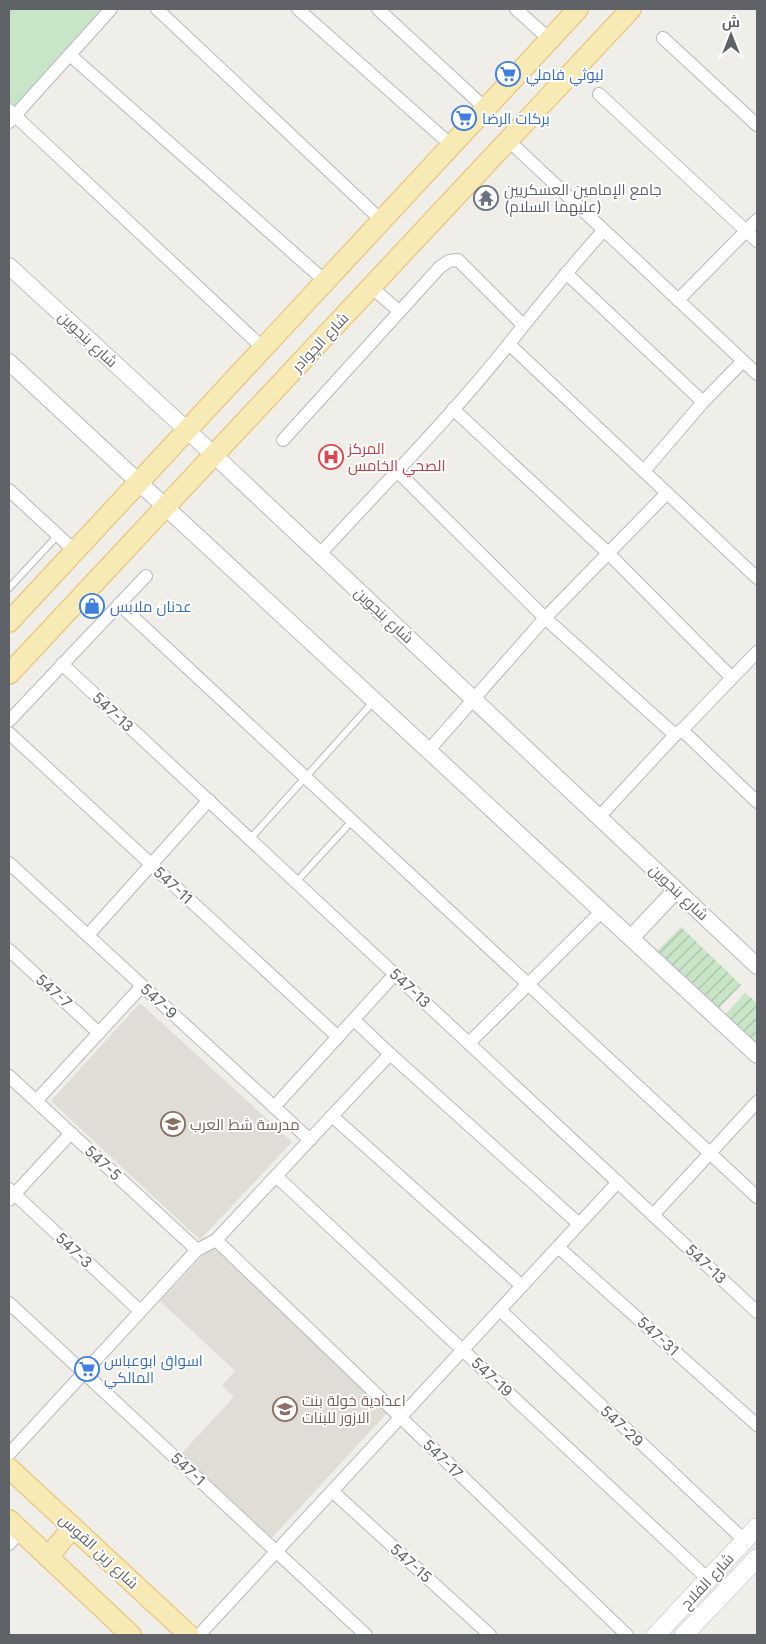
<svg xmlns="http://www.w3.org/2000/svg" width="766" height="1644" font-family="Inter,Cairo,sans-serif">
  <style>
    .education { fill: #e0ddd7 }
    .garden { fill: url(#garden-furrows) }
    .pitch { fill: #c9e5c8 }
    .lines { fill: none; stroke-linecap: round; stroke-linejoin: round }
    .service-casing { stroke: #b5b8bb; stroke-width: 8 }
    .minor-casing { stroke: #b5b8bb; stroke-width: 14 }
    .tertiary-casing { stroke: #b5b8bb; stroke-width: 18 }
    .secondary-casing { stroke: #b4b7bb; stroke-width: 19 }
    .primary-casing { stroke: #e6bd6c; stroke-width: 22 }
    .service { stroke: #fff; stroke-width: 6 }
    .minor { stroke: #fff; stroke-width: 12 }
    .tertiary { stroke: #fff; stroke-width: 16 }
    .secondary { stroke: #fff; stroke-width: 18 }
    .primary { stroke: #f8eab5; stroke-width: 20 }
    .labels { text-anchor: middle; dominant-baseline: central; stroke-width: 4; stroke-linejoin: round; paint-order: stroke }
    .shop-label { font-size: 15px; fill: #366cbe; stroke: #fff; text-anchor: start }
    .worship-label { font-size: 15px; fill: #5b616d; stroke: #fff; text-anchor: start }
    .street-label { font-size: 15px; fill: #5f6367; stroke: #fff }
    .health-label { font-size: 15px; fill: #be3a42; stroke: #fff; text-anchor: start }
    .education-label { font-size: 15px; fill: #785e54; stroke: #fff; text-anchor: start }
  </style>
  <defs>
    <pattern id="garden-furrows" width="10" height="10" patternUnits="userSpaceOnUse" patternTransform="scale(1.25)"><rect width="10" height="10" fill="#c9e5c8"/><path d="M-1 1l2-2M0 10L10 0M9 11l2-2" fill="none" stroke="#a6bda6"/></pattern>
  </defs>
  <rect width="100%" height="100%" fill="#f0eee8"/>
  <g class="education">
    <path d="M 140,1003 L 292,1142 L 200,1240 L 51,1101 Z"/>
    <path d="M 209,1249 L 215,1249 L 390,1410 L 269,1541 L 178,1457 L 234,1397 L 222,1385 L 235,1371 L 160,1301 Z"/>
  </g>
  <g class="garden">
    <path d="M 681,927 L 741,985 L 716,1011 L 655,953 Z"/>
    <path d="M 745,993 L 757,1003 L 757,1049 L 723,1017 Z"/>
  </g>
  <path class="pitch" d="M 9,9 L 111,9 L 15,116 L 9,110 Z"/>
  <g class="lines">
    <defs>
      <g id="service">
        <path d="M 9,588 L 58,535"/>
        <path d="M 250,839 L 374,701"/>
        <path d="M 296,882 L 352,821"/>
      </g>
      <g id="minor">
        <path d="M 157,9 L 381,220"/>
        <path d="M 298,9 L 451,145"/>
        <path d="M 378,9 L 485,108"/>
        <path d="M 516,9 L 549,39"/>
        <path d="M 663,38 L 757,125"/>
        <path d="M 70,55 L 325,281"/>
        <path d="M 599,94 L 757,241"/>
        <path d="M 9,110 L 263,348"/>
        <path d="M 9,122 L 111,9"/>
        <path d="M 508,140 L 757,374"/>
        <path d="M 566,273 L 703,402"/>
        <path d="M 371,287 L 399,311"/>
        <path d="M 678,300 L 757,220"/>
        <path d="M 509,344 L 757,578"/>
        <path d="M 453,409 L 608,553 L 732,678"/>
        <path d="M 283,440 L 440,267 L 449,261 L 458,260 L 523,325"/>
        <path d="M 396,470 L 545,618 L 675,735"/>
        <path d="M 644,471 L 703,402 L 743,361"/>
        <path d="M 9,490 L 75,551"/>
        <path d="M 320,554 C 383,485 450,418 508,345 C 539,306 570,268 603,231"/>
        <path d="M 119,604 L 757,1197"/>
        <path d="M 62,664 L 757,1312"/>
        <path d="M 9,721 L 146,576"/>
        <path d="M 682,730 L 757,802"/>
        <path d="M 9,733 L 338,1037"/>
        <path d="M 428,751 L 545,618 L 667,493"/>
        <path d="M 599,817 L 675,735 L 682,730 L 757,652"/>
        <path d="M 9,863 L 310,1140"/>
        <path d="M 88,935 L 209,800"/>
        <path d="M 9,950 L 99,1033"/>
        <path d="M 354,1020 L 390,1054 L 579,1224"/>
        <path d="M 469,1043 L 602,911"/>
        <path d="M 9,1076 L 197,1250"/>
        <path d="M 36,1101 L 142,986"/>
        <path d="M 274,1107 L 395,974"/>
        <path d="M 332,1116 L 522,1286"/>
        <path d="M 276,1176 L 708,1579"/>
        <path d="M 9,1189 L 140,1311"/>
        <path d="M 9,1200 L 71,1133"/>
        <path d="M 653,1215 L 757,1102"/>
        <path d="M 216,1240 L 627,1635"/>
        <path d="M 558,1247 L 757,1425"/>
        <path d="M 9,1303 L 366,1635"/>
        <path d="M 500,1310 L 745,1541"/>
        <path d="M 9,1454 L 197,1250 L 216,1240 L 390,1054"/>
        <path d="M 332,1491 L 490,1635"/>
        <path d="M 9,1544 L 21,1531"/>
        <path d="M 199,1635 L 618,1182"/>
      </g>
      <g id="tertiary">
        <path d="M 9,266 L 214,455 L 757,966"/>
        <path d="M 9,362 L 757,1055"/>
        <path d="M 631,938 L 676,890"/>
      </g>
      <g id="secondary">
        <path d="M 656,1635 L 757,1527"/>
        <path d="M 684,1635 L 757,1558"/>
      </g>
      <g id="primary">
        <path d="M 9,622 L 578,9"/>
        <path d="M 9,674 L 631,9"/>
        <path d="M 9,1468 L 189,1635"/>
        <path d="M 9,1520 L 131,1635"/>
        <path d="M 48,1557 L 73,1527"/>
      </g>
    </defs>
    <use href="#service" class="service-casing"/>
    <use href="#minor" class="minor-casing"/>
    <use href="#tertiary" class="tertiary-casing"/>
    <use href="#secondary" class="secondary-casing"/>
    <use href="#primary" class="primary-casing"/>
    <use href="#service" class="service"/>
    <use href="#minor" class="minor"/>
    <use href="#tertiary" class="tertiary"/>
    <use href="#secondary" class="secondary"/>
    <use href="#primary" class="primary"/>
  </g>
  <defs>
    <symbol id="supermarket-ring" viewBox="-11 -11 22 22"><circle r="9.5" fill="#fff" stroke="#3f7fe0" stroke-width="1.5"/><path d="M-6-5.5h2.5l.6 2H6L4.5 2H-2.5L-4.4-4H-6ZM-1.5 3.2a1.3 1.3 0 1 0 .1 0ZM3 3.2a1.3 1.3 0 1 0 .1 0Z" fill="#3f7fe0"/></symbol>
    <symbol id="temple-ring" viewBox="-11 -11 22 22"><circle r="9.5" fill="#fff" stroke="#6b7280" stroke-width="1.5"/><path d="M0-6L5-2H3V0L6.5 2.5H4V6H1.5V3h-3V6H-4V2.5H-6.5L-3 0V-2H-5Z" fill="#6b7280"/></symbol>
    <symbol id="hospital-ring" viewBox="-11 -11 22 22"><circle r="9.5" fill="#fff" stroke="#e0444e" stroke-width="1.5"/><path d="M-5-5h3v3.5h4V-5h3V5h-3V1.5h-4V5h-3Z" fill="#e0444e"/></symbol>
    <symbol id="shop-ring" viewBox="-11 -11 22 22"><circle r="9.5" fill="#fff" stroke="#3f7fe0" stroke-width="1.5"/><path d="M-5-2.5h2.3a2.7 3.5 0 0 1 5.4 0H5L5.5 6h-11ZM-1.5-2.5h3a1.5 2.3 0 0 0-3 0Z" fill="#3f7fe0"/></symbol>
    <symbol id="school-ring" viewBox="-11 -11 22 22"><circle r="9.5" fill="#fff" stroke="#8d6e63" stroke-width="1.5"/><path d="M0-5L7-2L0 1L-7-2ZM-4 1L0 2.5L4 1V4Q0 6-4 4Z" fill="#8d6e63"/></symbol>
  </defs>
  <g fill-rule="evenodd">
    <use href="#supermarket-ring" x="494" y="60" width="28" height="28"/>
    <use href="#supermarket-ring" x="450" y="104" width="28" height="28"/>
    <use href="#temple-ring" x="472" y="184" width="28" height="28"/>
    <use href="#hospital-ring" x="317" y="443" width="28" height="28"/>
    <use href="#shop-ring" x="78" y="592" width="28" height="28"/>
    <use href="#school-ring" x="159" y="1110" width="28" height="28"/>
    <use href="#supermarket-ring" x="73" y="1355" width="28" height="28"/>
    <use href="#school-ring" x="271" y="1395" width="28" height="28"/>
  </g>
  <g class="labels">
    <g class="shop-label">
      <text x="526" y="74">ليوثي فاملي</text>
      <text x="482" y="118">بركات الرضا</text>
      <text x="110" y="606">عدنان ملابس</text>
      <text x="104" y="1360">اسواق ابوعباس<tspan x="104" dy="17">المالكي</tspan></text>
    </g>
    <g class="worship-label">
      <text x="504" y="189">جامع الإمامين العسكريين<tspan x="504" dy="17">(عليهما السلام)</tspan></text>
    </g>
    <g class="street-label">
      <text transform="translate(88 339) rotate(43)">شارع بنجوين</text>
      <text transform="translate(320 342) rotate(-47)">شارع الچوادر</text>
      <text transform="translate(384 615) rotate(43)">شارع بنجوين</text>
      <text transform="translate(113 712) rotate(43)">547-13</text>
      <text transform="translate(173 885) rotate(43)">547-11</text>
      <text transform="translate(679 892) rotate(43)">شارع بنجوين</text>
      <text transform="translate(410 988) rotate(43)">547-13</text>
      <text transform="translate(54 991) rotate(42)">547-7</text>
      <text transform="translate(159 1001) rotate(43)">547-9</text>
      <text transform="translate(103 1163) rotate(43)">547-5</text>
      <text transform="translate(74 1250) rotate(43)">547-3</text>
      <text transform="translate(706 1264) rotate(43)">547-13</text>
      <text transform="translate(658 1336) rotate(42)">547-31</text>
      <text transform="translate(492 1377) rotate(43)">547-19</text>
      <text transform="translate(622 1426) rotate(43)">547-29</text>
      <text transform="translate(443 1459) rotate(44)">547-17</text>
      <text transform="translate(188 1469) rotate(43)">547-1</text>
      <text transform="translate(99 1551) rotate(43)">شارع زين القوس</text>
      <text transform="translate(411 1563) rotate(42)">547-15</text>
      <text transform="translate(707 1581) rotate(-47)">شارع الفلاح</text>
    </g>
    <g class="health-label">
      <text x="348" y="448">المركز<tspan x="348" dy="17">الصحي الخامس</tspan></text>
    </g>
    <g class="education-label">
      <text x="190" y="1124">مدرسة شط العرب</text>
      <text x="302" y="1400">اعدادية خولة بنت<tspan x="302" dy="17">الازور للبنات</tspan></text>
    </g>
  </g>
  <rect width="766" height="1644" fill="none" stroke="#5f6367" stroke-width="20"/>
  <g transform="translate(731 35)" stroke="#ffffff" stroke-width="4" paint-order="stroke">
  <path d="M0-4L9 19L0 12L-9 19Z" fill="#5f6367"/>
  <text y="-8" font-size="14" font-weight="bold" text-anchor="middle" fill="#5f6367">ش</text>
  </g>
</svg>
